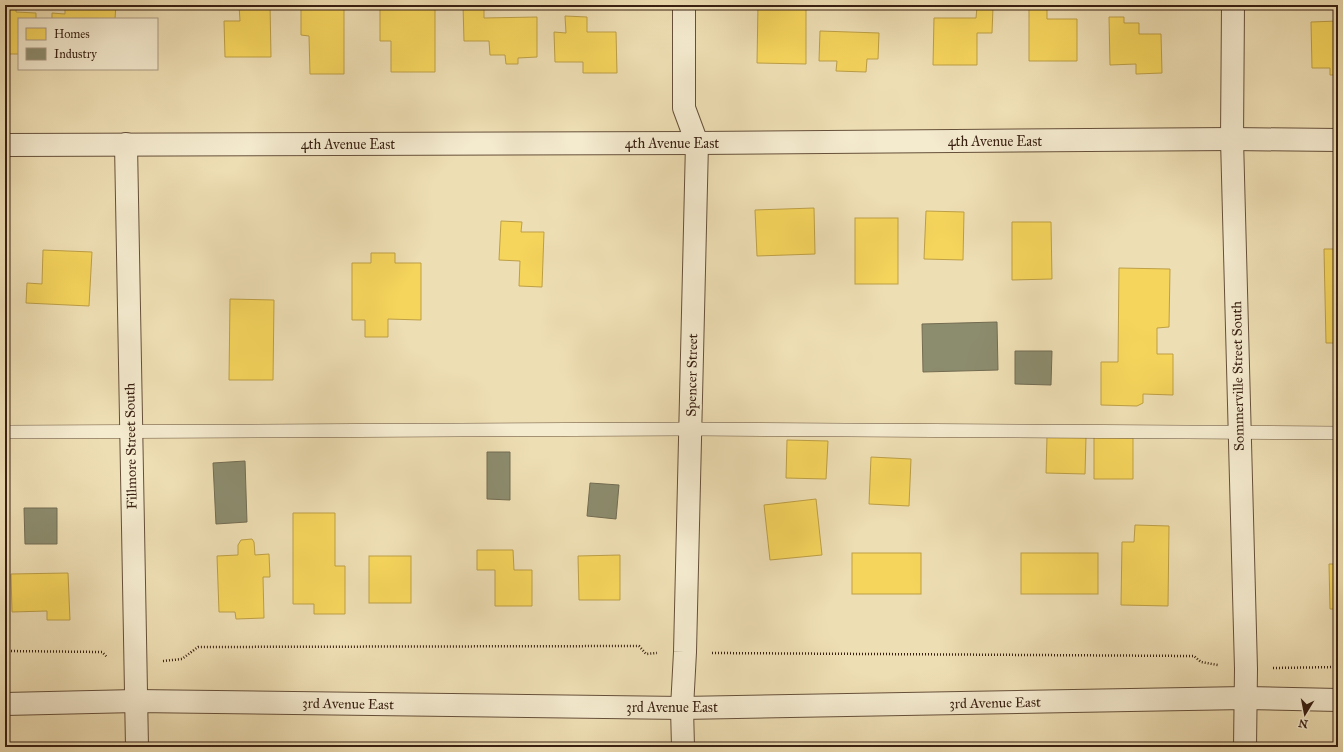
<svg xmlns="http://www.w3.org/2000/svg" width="1343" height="752" font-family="'IM FELL Great Primer',serif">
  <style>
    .homes { fill: #f6d55c; stroke: #bd9f46 }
    .industry { fill: #8c8c6e; stroke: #736c52 }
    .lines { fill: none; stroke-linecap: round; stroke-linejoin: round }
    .service-casing { stroke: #66503a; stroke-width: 14 }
    .minor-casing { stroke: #66503a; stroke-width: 24 }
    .tertiary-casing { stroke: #66503a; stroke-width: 24 }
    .path { stroke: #392012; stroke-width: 2.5; stroke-dasharray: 1 2; stroke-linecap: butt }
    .service { stroke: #f4eace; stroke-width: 13 }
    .minor { stroke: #f4eace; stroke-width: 22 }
    .tertiary { stroke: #f4eace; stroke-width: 22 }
    .labels { text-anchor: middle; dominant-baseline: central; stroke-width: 4; stroke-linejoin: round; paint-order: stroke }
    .street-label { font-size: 14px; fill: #392012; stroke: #f4eace }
  </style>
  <rect width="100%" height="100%" fill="#eedeb3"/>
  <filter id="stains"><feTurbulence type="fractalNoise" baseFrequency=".005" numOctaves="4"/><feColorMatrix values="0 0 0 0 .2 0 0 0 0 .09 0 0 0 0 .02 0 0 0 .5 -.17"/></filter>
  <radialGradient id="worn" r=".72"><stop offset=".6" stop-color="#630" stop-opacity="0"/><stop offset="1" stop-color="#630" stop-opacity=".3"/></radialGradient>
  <g class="homes">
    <path d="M 5,5 L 16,5 L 16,12 L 36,13 L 36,19 L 19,19 L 19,54 L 5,54 Z"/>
    <path d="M 65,5 L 116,5 L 115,19 L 52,19 L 52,13 L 65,14 Z"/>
    <path d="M 239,5 L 270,5 L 271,57 L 225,57 L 224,21 L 240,21 Z"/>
    <path d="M 301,5 L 344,5 L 344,74 L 310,74 L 309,36 L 301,35 Z"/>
    <path d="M 398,5 L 435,5 L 435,72 L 391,72 L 391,41 L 380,41 L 380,6 Z"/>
    <path d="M 463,5 L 484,5 L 484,18 L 537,17 L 537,57 L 518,58 L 518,64 L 506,64 L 505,55 L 490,55 L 489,41 L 464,41 Z"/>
    <path d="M 758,5 L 806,5 L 806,64 L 757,63 Z"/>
    <path d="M 977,7 L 993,7 L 992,33 L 977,33 L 977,65 L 933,65 L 934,18 L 976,18 Z"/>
    <path d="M 1047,8 L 1047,19 L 1077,19 L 1077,61 L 1029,61 L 1029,9 Z"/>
    <path d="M 565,16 L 587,17 L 587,32 L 616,32 L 617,73 L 583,73 L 583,62 L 555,62 L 554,32 L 566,33 Z"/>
    <path d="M 1109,17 L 1124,17 L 1124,23 L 1139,23 L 1139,34 L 1161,34 L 1162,73 L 1136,74 L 1136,64 L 1110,65 Z"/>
    <path d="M 1338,21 L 1338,75 L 1330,75 L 1330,68 L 1312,68 L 1311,22 Z"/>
    <path d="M 820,31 L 879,33 L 878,59 L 867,59 L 866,72 L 836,71 L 837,61 L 819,61 Z"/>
    <path d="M 814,208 L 815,254 L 757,256 L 755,210 Z"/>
    <path d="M 926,211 L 964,212 L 963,260 L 924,259 Z"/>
    <rect x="855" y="218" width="43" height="66"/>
    <path d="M 501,221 L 522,222 L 521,232 L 544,232 L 542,287 L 519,286 L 520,261 L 499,260 Z"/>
    <path d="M 1012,222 L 1051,222 L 1052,279 L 1012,280 Z"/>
    <path d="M 1324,249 L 1338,249 L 1338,343 L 1326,343 Z"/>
    <path d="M 43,250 L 92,252 L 89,306 L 26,303 L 27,283 L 42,284 Z"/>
    <path d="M 371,253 L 395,253 L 395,263 L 421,263 L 421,320 L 388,319 L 388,337 L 365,337 L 365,320 L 352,320 L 352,263 L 371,263 Z"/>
    <path d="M 1119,268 L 1170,269 L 1169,327 L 1157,328 L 1157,354 L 1173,354 L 1173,395 L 1143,394 L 1143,403 L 1137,406 L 1101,405 L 1101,362 L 1118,362 Z"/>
    <path d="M 230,299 L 274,300 L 273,380 L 229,380 Z"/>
    <path d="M 1047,437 L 1086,437 L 1085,474 L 1046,473 Z"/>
    <path d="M 1094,437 L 1133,438 L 1133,479 L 1094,479 Z"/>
    <path d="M 787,440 L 828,441 L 826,479 L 786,478 Z"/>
    <path d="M 871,457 L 911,459 L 909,506 L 869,504 Z"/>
    <path d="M 816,499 L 822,555 L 770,560 L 764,505 Z"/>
    <path d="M 293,513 L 335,513 L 335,566 L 345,566 L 345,614 L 314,614 L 314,604 L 293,604 Z"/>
    <path d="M 1135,525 L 1169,526 L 1168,606 L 1121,605 L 1122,542 L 1134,542 Z"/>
    <path d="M 252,539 L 254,542 L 255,555 L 269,554 L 270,577 L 263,577 L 264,618 L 236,619 L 235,612 L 219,612 L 217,556 L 238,555 L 238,545 L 241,540 Z"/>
    <path d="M 477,550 L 513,550 L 514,570 L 532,570 L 532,606 L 495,606 L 495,570 L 477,570 Z"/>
    <rect x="852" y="553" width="69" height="41"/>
    <rect x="1021" y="553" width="77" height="41"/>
    <path d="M 620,555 L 620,600 L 579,600 L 578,556 Z"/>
    <rect x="369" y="556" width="42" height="47"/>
    <path d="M 1329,564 L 1338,564 L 1338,609 L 1330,609 Z"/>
    <path d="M 68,573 L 70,620 L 47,620 L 47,611 L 12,612 L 11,574 Z"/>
  </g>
  <g class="industry">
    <path d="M 997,322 L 998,370 L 923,372 L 922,324 Z"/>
    <path d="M 1015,351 L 1052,351 L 1051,385 L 1015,384 Z"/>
    <path d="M 487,452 L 510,452 L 510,500 L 487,499 Z"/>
    <path d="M 245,461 L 247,522 L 216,524 L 213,463 Z"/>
    <path d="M 590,483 L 619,485 L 616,519 L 587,516 Z"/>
    <path d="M 24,508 L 57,508 L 57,544 L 25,544 Z"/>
  </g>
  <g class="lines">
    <defs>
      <path id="service" d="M 5,432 L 691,429 L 1338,433"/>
      <g id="minor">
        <path d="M 1233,5 L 1232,139 L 1246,669 L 1245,747"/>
        <path d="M 126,144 L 137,747"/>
        <path d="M 5,704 L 136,701 L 682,708 L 1245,698 L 1338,700"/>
      </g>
      <g id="tertiary">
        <path d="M 5,145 L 697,143 L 1232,139 L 1338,140"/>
        <path d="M 683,747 L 682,708 L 685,652 L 697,143 L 684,108 L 684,5"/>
      </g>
    </defs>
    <use href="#service" class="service-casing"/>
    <use href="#minor" class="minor-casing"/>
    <use href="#tertiary" class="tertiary-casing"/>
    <g class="path">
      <path d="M 5,651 L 102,652 L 107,657"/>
      <path d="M 712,653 L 1194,656 L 1201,662 L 1218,665"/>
      <path d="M 163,661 L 182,659 L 198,647 L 639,646 L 646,654 L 657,653"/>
      <path d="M 1273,668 L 1338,667"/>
    </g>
    <use href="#service" class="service"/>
    <use href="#minor" class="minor"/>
    <use href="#tertiary" class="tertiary"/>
  </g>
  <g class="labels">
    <g class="street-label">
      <text x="995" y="141">4th Avenue East</text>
      <text x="672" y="143">4th Avenue East</text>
      <text x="348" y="144">4th Avenue East</text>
      <text transform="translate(692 375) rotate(-89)">Spencer Street</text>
      <text transform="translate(1238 376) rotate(-91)">Sommerville Street South</text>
      <text transform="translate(131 446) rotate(-91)">Fillmore Street South</text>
      <text transform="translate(995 703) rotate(-1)">3rd Avenue East</text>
      <text transform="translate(348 704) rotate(1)">3rd Avenue East</text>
      <text x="672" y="707">3rd Avenue East</text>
    </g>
  </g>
  <rect width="1343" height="752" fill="none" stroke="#eedeb3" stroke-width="20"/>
  <rect x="6" y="6" width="1331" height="740" fill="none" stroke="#392012" stroke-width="2"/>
  <rect x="10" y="10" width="1323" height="732" fill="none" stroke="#392012"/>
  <rect x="18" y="18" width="140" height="52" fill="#f4eace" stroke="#a99983"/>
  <rect x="26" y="28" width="20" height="12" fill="#f6d55c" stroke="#a99983"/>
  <text x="54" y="38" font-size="12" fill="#392012">Homes</text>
  <rect x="26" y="48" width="20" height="12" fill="#8c8c6e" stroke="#a99983"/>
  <text x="54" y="58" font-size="12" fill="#392012">Industry</text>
  <g transform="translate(1305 714) rotate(190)" stroke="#f4eace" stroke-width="3" paint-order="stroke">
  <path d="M0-3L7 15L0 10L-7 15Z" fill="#392012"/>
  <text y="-6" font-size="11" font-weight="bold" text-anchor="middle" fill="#392012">N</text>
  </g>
  <rect width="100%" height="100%" filter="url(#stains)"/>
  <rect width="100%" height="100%" fill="url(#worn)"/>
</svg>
